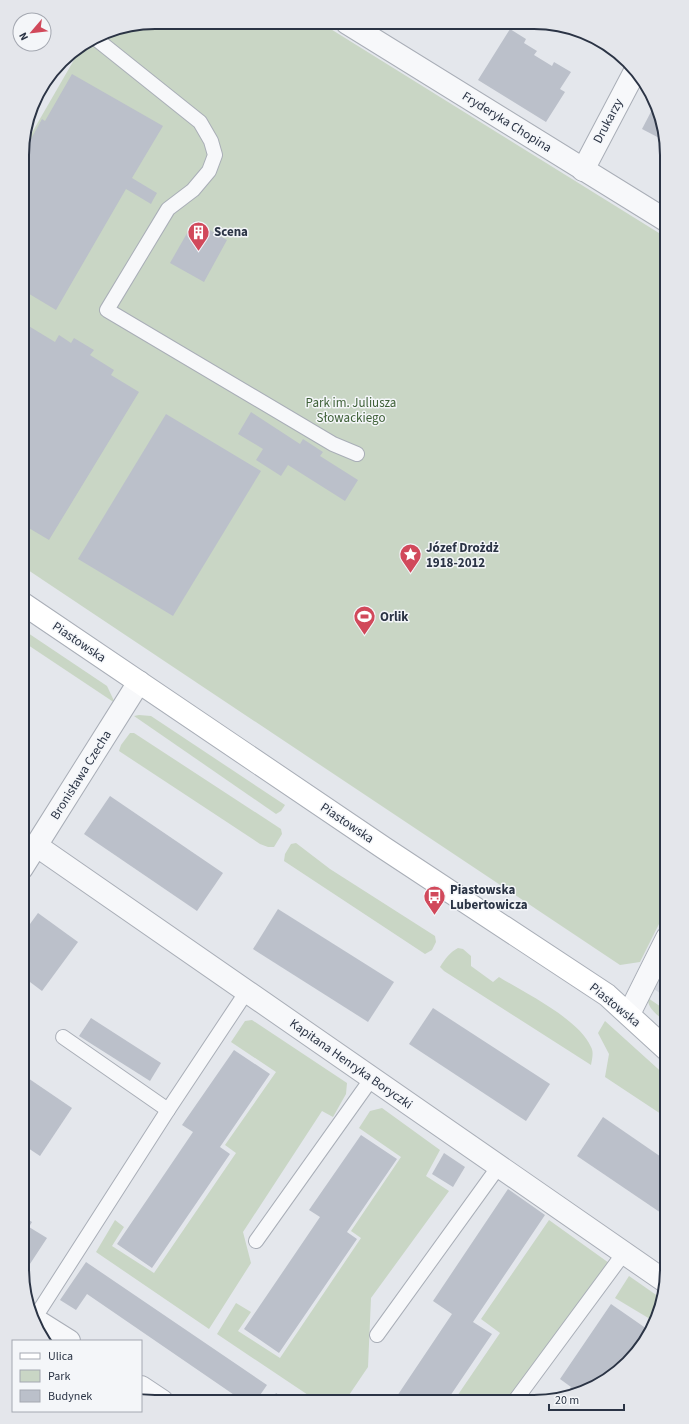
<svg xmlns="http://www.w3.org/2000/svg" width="689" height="1424" font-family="'Source Sans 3',sans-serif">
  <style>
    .built { fill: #d2d6de }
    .green { fill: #c9d6c5 }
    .building { fill: #bbc0ca }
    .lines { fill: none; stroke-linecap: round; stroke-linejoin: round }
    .lane-casing { stroke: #a9aeb7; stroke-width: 16 }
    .street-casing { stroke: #a9aeb7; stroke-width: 24 }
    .secondary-casing { stroke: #a9aeb7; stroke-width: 24 }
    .lane { stroke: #f7f8fa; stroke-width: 14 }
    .street { stroke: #f7f8fa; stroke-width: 22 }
    .secondary { stroke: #fff; stroke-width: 22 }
    .labels { text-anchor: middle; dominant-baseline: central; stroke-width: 3; stroke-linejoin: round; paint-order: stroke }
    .street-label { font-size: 13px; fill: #2b3445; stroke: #f4f6f9 }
    .poi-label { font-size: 13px; font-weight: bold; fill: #2b3445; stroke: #f4f6f9; text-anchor: start }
    .park-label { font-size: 13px; fill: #3f6138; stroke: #f4f6f9 }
    .rim { fill: none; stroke: #2b3445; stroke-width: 2 }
  </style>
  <rect width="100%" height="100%" fill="#e4e7ec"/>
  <path class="built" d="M 667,956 L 667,998 L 651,987 Z"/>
  <g class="green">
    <path d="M 155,22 L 321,23 L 667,238 L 667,908 L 640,962 L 620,965 L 22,566 L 22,150 L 82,46 L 104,32 Z"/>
    <path d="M 22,629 L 107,686 L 115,703 L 22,641 Z"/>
    <path d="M 139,715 L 151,716 L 285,805 L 281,811 L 276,814 L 134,716 Z"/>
    <path d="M 130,733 L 134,733 L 281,829 L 282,834 L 274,847 L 268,847 L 260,844 L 119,751 L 121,745 Z"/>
    <path d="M 296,843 L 330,869 L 435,936 L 436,942 L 432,950 L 425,954 L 284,861 L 285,854 L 291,844 Z"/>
    <path d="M 458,948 L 463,949 L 471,956 L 471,966 L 493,982 L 499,977 C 525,993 579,1019 591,1047 C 594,1052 592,1059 591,1065 L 444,971 L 440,967 C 445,959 450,952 458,948 Z"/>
    <path d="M 648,998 L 667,1011 L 667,1023 C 659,1016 647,1009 648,998 Z"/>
    <path d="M 252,1020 L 347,1083 L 346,1094 L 333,1117 L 322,1111 L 243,1232 L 251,1263 L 209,1329 L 96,1252 L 115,1220 L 124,1227 L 112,1246 L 154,1273 L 236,1153 L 225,1145 L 276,1072 L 231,1042 L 245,1021 Z"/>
    <path d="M 605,1021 L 667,1077 L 667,1118 L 605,1077 L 609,1054 L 598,1033 Z"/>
    <path d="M 382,1108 L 440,1150 L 426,1176 L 449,1191 L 371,1298 L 368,1367 L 345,1401 L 317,1401 L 217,1334 L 236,1303 L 251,1312 L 238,1331 L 280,1358 L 361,1238 L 351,1231 L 401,1157 L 359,1128 L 370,1111 Z"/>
    <path d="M 549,1220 L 609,1263 L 505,1402 L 453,1402 L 500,1333 L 481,1319 Z"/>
    <path d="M 629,1276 L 662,1299 L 655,1322 L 615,1298 Z"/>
  </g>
  <g class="building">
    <path d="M 510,29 L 526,39 L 524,43 L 537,51 L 534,55 L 552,66 L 554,62 L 571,72 L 560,89 L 565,92 L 546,122 L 478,80 Z"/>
    <path d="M 72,74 L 163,126 L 132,178 L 157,193 L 153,200 L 151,204 L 126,189 L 56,310 L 26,292 L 25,294 L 22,293 L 22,279 L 26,273 L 22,271 L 22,155 L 42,119 L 45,121 Z"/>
    <path d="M 655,104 L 660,113 L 665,141 L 642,129 Z"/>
    <path d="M 194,221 L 227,240 L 204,282 L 170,263 Z"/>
    <path d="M 27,325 L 55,342 L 59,335 L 71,343 L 74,338 L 94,350 L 90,355 L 114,370 L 111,375 L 139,392 L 49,540 L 22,524 L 22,333 Z"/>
    <path d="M 251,412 L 300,444 L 303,439 L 323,452 L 320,456 L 358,480 L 345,501 L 288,465 L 281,476 L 256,460 L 263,449 L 238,434 Z"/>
    <path d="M 166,414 L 261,471 L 173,616 L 78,559 Z"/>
    <path d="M 110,796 L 223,873 L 197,911 L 84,834 Z"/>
    <path d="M 278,909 L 394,982 L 368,1022 L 253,949 Z"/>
    <path d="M 38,913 L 78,942 L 42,991 L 22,976 L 22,935 Z"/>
    <path d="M 433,1008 L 550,1084 L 526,1121 L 409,1044 Z"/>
    <path d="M 91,1018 L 161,1063 L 150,1081 L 79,1036 Z"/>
    <path d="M 234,1050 L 270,1074 L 220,1147 L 230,1154 L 152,1268 L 117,1244 L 193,1132 L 182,1125 Z"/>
    <path d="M 22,1074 L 72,1108 L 40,1156 L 22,1144 Z"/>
    <path d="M 603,1117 L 667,1161 L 667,1217 L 577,1156 Z"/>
    <path d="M 361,1135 L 397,1159 L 347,1232 L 357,1239 L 279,1353 L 244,1329 L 320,1217 L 309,1210 Z"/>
    <path d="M 444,1153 L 465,1167 L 453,1187 L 432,1174 Z"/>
    <path d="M 508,1189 L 545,1215 L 473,1322 L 492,1334 L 446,1402 L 393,1402 L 452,1314 L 433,1301 Z"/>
    <path d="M 22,1216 L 32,1222 L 29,1227 L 47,1238 L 28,1267 L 22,1263 Z"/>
    <path d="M 86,1262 L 267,1385 L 256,1401 L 243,1401 L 87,1294 L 76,1310 L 60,1300 Z"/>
    <path d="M 611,1304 L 647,1329 L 622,1367 L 608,1379 L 576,1395 L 564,1397 L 571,1387 L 560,1379 Z"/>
    <path d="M 276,1393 L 288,1401 L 271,1401 Z"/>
  </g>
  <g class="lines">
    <defs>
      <g id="lane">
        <path d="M 95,38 L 200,122 L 211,141 L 215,155 L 209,171 L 193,190 L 168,209 L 107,310 L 333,444 L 357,454"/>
        <path d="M 63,1037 L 168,1110"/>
        <path d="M 256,1241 L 372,1078"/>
        <path d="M 34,1319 L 168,1110 L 247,991"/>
        <path d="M 377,1335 L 499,1166"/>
        <path d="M 514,1402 L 624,1253"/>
      </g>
      <g id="street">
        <path d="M 347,23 L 667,221"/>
        <path d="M 583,170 L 634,73"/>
        <path d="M 37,846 L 666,1282"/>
        <path d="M 22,868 L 139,682"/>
        <path d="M 629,1014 L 667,938"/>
        <path d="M 34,1319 L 69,1341"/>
        <path d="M 141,1387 L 162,1401"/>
      </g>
      <path id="secondary" d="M 22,603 L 384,848 L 607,995 L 667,1050"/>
    </defs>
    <use href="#lane" class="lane-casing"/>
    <use href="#street" class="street-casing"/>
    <use href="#secondary" class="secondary-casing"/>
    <use href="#lane" class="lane"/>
    <use href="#street" class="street"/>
    <use href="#secondary" class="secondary"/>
  </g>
  <defs>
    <symbol id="building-pin" viewBox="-11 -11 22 30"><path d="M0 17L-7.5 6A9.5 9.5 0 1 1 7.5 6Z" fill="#d1495b" stroke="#f4f6f9"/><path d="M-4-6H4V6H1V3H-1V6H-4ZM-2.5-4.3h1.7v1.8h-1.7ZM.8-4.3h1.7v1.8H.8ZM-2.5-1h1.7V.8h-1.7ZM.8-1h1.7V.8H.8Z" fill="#fff"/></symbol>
    <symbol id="sight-pin" viewBox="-11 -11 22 30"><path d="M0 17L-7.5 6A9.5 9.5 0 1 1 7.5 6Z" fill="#d1495b" stroke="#f4f6f9"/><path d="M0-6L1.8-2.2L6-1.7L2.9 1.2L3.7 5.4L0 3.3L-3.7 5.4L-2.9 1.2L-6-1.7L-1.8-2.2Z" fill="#fff"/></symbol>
    <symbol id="stadium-pin" viewBox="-11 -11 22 30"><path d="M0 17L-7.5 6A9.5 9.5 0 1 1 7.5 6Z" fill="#d1495b" stroke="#f4f6f9"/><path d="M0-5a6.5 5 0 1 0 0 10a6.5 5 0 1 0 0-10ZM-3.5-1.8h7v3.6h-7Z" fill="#fff"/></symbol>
    <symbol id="bus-pin" viewBox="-11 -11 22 30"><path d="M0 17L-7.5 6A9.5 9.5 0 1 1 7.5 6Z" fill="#d1495b" stroke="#f4f6f9"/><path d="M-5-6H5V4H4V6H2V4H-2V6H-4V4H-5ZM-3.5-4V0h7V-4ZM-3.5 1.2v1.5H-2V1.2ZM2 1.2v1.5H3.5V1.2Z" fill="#fff"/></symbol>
  </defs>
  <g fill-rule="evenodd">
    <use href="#building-pin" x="186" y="220" width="25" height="34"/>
    <use href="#sight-pin" x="398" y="542" width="25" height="34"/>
    <use href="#stadium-pin" x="352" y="604" width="25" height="34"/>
    <use href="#bus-pin" x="422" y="884" width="25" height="34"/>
  </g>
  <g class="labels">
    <g class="street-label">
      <text transform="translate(608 121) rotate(-62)">Drukarzy</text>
      <text transform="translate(507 122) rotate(32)">Fryderyka Chopina</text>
      <text transform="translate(79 642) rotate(34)">Piastowska</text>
      <text transform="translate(81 775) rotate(-58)">Bronisława Czecha</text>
      <text transform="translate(347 823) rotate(34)">Piastowska</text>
      <text transform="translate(615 1005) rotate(39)">Piastowska</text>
      <text transform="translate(351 1064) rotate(35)">Kapitana Henryka Boryczki</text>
    </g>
    <g class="poi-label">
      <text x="214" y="232">Scena</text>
      <text x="426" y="548">Józef Drożdż<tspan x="426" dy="15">1918-2012</tspan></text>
      <text x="380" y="617">Orlik</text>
      <text x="450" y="890">Piastowska<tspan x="450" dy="15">Lubertowicza</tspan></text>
    </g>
    <g class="park-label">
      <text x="351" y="403">Park im. Juliusza<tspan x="351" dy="15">Słowackiego</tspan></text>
    </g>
  </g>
  <path d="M0 0H689V1424H0ZM155 29H534A126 126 0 0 1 660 155V1269A126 126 0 0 1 534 1395H155A126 126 0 0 1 29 1269V155A126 126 0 0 1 155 29Z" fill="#e4e6eb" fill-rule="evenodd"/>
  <path class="rim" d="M155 29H534A126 126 0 0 1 660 155V1269A126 126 0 0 1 534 1395H155A126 126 0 0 1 29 1269V155A126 126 0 0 1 155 29Z"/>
  <rect x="12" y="1340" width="130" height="72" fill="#f4f6f9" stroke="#a4a8b1"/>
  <rect x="20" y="1353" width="20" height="6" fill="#ffffff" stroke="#a4a8b1"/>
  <text x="48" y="1360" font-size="12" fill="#2b3445">Ulica</text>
  <rect x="20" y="1370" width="20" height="12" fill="#c9d6c5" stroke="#a4a8b1"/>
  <text x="48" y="1380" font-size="12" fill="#2b3445">Park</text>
  <rect x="20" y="1390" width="20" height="12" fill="#bbc0ca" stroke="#a4a8b1"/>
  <text x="48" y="1400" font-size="12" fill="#2b3445">Budynek</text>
  <g transform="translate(32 32) rotate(242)"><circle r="19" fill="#f4f6f9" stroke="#a4a8b1"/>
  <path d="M0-3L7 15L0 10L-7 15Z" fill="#d1495b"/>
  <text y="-6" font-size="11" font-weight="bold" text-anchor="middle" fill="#2b3445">N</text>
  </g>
  <path d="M549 1404v6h75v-6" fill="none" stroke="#2b3445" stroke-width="2"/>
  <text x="555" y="1404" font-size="12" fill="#2b3445" stroke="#f4f6f9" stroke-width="3" paint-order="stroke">20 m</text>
</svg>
